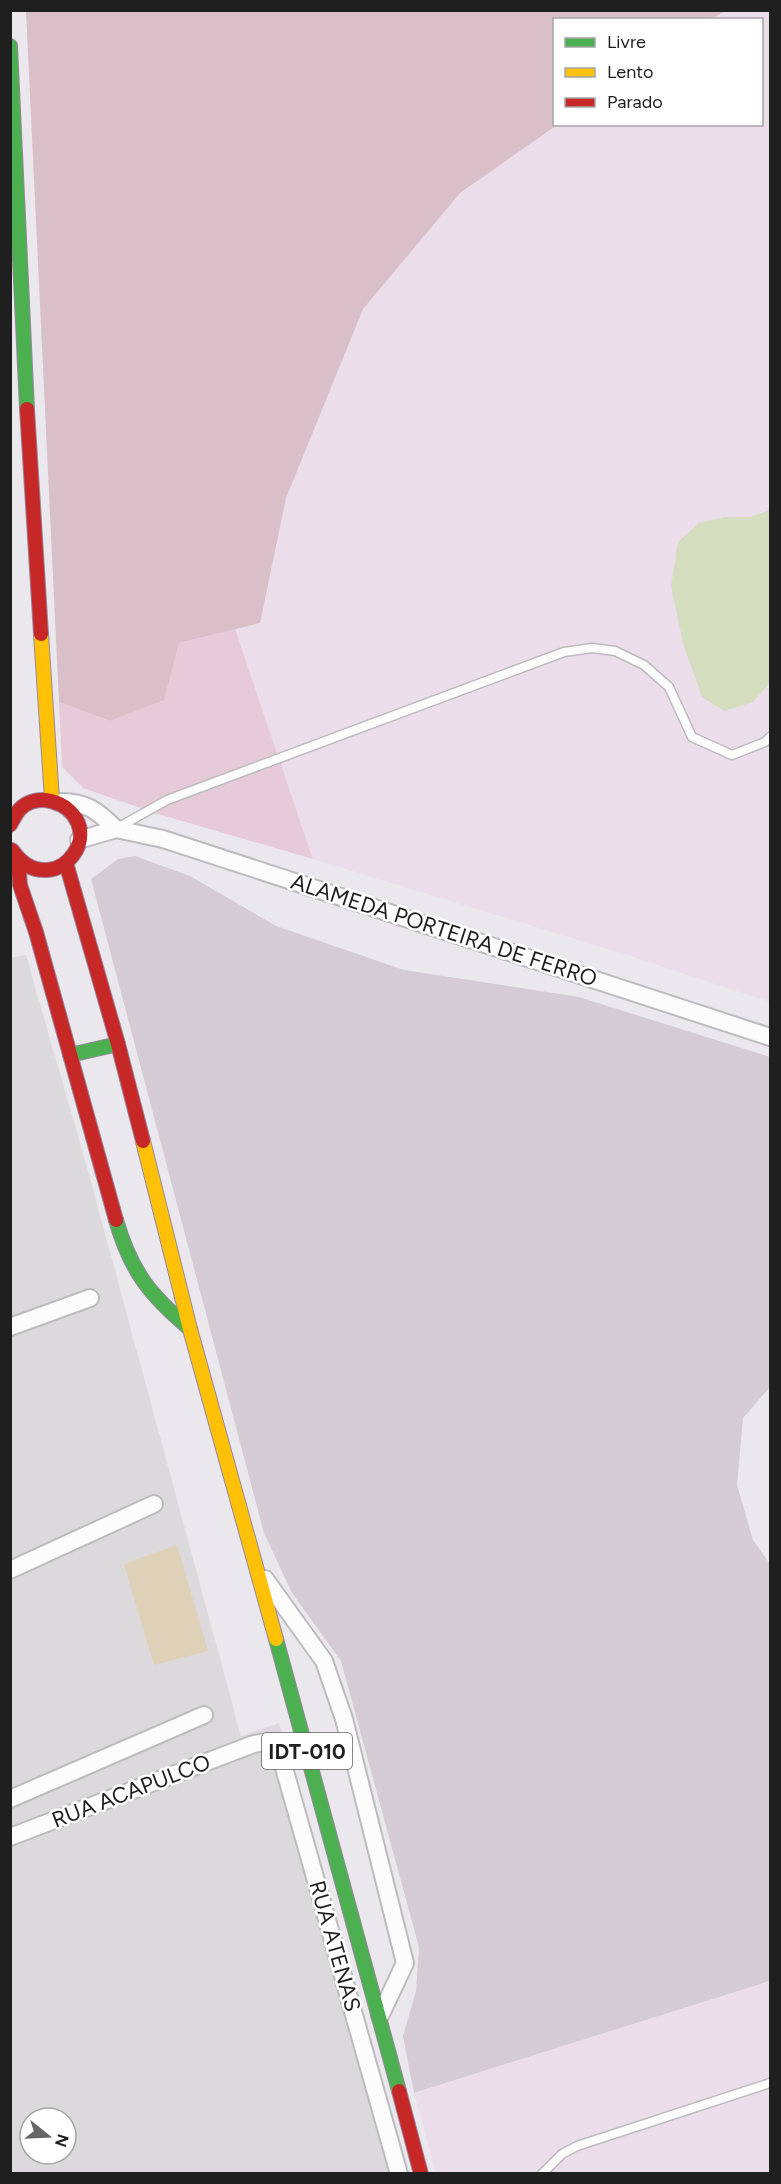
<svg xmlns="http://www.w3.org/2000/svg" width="781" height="2184" font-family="Figtree,sans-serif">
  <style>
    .residential { fill: #dbd9dc; fill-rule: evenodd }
    .construction { fill: #d4cbd5 }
    .farmland { fill: #ebddea; fill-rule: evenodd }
    .grass { fill: #e7cad8 }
    .forest { fill: #d9c0c8 }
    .pitch { fill: #dfd0b8 }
    .water { fill: #d5ddbf }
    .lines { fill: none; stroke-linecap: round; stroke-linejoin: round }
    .lane-casing { stroke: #bcbbbd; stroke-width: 11 }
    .street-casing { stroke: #bcbbbd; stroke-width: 20 }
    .fast-casing { stroke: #9a87a1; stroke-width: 16 }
    .slow-casing { stroke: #9a87a1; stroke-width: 16 }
    .jam-casing { stroke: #9a87a1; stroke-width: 16 }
    .lane { stroke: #fcfcfc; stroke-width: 8 }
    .street { stroke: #fcfcfc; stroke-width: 16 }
    .fast { stroke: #4caf50; stroke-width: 14 }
    .slow { stroke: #ffc107; stroke-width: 14 }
    .jam { stroke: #c62828; stroke-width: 14 }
    .labels { text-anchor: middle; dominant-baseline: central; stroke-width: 5; stroke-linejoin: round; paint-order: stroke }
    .shield { fill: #fff; stroke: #626262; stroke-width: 1.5 }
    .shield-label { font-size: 21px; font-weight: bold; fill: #1f1f1f }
    .street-label { font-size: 22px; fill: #1f1f1f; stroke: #fff }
  </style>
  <rect width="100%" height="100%" fill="#ebe8ed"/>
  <path class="residential" d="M 26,955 L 88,1171 L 241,1736 L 279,1723 L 405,2173 L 11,2174 L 10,958 ZM 30,2118 L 66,2118 L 66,2154 L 30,2154 Z"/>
  <path class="construction" d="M 135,856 L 190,876 L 276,926 L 404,970 L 579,997 L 770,1057 L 770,1387 L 743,1418 L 737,1485 L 753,1540 L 770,1564 L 770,1981 L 414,2093 L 403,2036 L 416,1991 L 419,1947 L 341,1661 L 292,1593 L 264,1533 L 91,879 L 118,859 Z"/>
  <g class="farmland">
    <path d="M 26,11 L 770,11 L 770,1002 L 627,955 L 313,859 L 235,629 L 179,643 L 164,700 L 59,702 ZM 554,20 L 762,20 L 762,124 L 554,124 Z"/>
    <path d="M 770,1981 L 770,2173 L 436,2173 L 414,2093 Z"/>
  </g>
  <path class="grass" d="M 235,629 L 313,859 L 158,814 L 83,788 L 62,767 L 59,702 L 110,721 L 163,700 L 179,643 Z"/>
  <path class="forest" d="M 26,11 L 725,11 L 711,19 L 554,20 L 554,124 L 557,125 L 460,193 L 363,309 L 286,498 L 260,623 L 179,643 L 164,700 L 110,721 L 59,702 Z"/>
  <path class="pitch" d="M 177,1545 L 208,1651 L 154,1665 L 124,1564 Z"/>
  <path class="water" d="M 770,510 L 770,683 L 753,702 L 724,711 L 702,697 L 683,643 L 671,586 L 678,542 L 699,523 L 725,517 L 750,517 Z"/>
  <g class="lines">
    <defs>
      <g id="lane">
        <path d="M 119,827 L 167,800 L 564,652 L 592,648 L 615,651 L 644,665 L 669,687 L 692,737 L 732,755 L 765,742 L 770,737"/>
        <path d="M 542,2174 L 562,2154 L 577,2146 L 770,2083"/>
      </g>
      <g id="street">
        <path d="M 58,802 C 85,801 97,810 116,829"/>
        <path d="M 79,840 L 116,829 L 163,839 L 770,1037"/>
        <path d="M 10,1327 L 90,1298"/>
        <path d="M 10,1570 L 154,1504"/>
        <path d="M 265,1579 L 324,1661 L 344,1719 L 405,1963 L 380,2016"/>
        <path d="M 10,1799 L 204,1715"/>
        <path d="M 10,1837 L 251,1745 C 262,1742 271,1740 279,1750 L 399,2174"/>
      </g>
      <g id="fast">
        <path d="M 10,46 L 27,409"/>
        <path d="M 70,1055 L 118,1044"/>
        <path d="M 116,1220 C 131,1272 150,1295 190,1329"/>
        <path d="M 276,1639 L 399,2091"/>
      </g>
      <g id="slow">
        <path d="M 41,634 L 52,800"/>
        <path d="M 143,1141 L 190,1329 L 276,1639"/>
      </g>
      <g id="jam">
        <path d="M 27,409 L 41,634"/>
        <path d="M 10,825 C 13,820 16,813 20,809 C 37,792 69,801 78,823 C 87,844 68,869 47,870 C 31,871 20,862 12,850"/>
        <path d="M 18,859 L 20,885 L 36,932 L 116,1220"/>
        <path d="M 66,863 L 118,1044 L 143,1141"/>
        <path d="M 399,2091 L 421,2174"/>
      </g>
    </defs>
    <use href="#lane" class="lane-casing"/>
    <use href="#street" class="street-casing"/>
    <use href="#fast" class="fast-casing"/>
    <use href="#slow" class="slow-casing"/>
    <use href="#jam" class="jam-casing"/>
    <use href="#lane" class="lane"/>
    <use href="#street" class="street"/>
    <use href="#fast" class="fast"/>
    <use href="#slow" class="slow"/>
    <use href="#jam" class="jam"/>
  </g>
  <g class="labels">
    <rect class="shield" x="262" y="1733" width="90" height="36" rx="4.5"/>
    <g class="shield-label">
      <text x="307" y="1751">IDT-010</text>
    </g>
    <g class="street-label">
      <text transform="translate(444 930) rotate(18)">ALAMEDA PORTEIRA DE FERRO</text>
      <text transform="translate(131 1791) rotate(-21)">RUA ACAPULCO</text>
      <text transform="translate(335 1946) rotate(74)">RUA ATENAS</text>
    </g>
  </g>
  <rect width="781" height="2184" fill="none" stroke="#1f1f1f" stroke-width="24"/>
  <rect x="553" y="18" width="210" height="108" fill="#ffffff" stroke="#a5a5a5" stroke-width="1.5"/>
  <rect x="565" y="38" width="30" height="9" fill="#4caf50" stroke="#a5a5a5" stroke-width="1.5"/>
  <text x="607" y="48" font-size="18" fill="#1f1f1f">Livre</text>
  <rect x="565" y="68" width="30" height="9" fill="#ffc107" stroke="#a5a5a5" stroke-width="1.5"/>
  <text x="607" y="78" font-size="18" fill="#1f1f1f">Lento</text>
  <rect x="565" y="98" width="30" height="9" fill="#c62828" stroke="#a5a5a5" stroke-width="1.5"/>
  <text x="607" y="108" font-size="18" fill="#1f1f1f">Parado</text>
  <g transform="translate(48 2136) rotate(108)"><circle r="28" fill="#ffffff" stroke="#a5a5a5" stroke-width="1.5"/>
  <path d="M0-4.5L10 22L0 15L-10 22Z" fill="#666567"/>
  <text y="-9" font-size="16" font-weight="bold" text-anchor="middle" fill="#1f1f1f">N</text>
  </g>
</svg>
